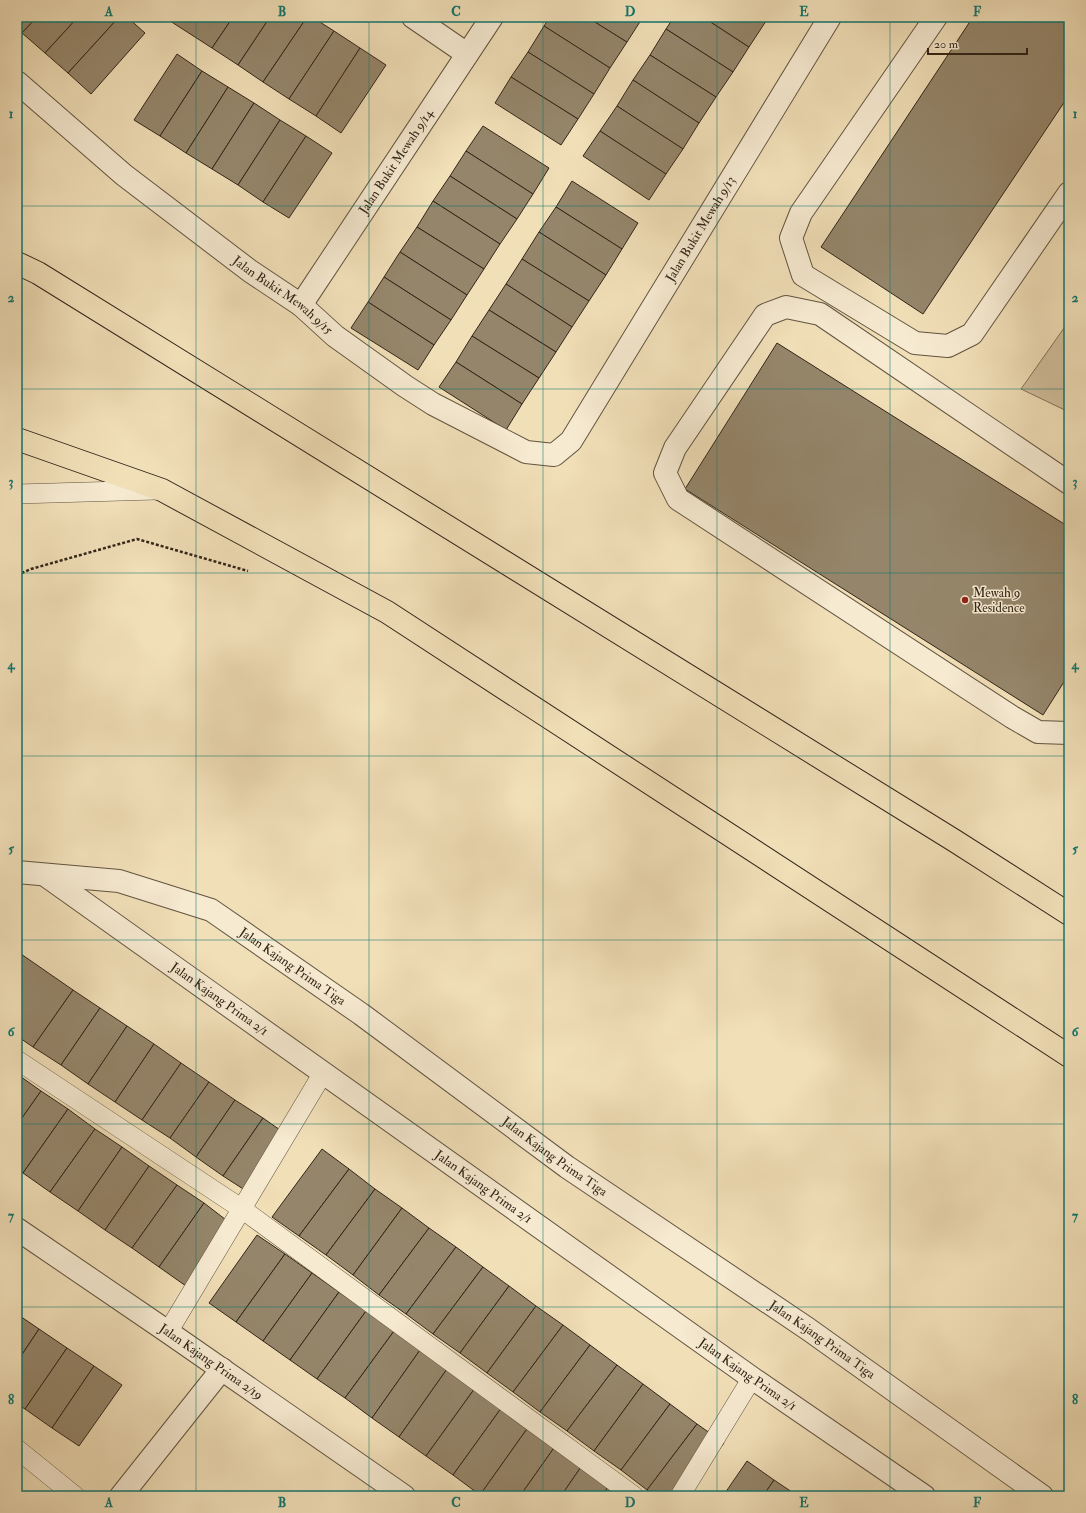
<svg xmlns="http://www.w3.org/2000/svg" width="1086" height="1513" font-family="'IM FELL Double Pica',serif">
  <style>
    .green { fill: #d1bf9d; stroke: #82725a }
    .building { fill: #95866b; stroke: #322518 }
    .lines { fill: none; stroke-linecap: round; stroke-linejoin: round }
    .service-casing { stroke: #625440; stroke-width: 20 }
    .minor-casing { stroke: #625440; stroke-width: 24 }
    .motorway-casing { stroke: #322518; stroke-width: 24 }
    .path { stroke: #322518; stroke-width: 2.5; stroke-dasharray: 3 2; stroke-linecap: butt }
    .service { stroke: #f6ead1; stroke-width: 19 }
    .minor { stroke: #f6ead1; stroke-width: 22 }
    .motorway { stroke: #f1dfb8; stroke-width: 22 }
    .grid { fill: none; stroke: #0f766e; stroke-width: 1; stroke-opacity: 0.55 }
    .poi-dot { fill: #8f2418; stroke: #f6ead1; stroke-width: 1.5 }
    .labels { text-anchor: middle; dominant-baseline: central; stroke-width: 3; stroke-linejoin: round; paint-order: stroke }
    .street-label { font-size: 13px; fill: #322518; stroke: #f6ead1 }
    .poi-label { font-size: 13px; fill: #322518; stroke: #f6ead1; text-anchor: start }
    .neatline { fill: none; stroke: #0f766e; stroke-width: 1.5 }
    .grid-label { font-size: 13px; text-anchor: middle; font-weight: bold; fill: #0f766e }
  </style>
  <rect width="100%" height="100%" fill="#f1dfb8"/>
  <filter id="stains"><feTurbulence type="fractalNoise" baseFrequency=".005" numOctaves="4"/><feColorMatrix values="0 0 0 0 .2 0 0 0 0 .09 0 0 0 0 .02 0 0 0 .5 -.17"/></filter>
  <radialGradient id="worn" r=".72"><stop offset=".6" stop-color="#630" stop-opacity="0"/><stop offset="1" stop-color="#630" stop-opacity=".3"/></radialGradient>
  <path class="green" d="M 1069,321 L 1069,412 L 1021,389 Z"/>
  <g class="building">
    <path d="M 17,17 L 37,17 L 22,33 L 17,28 Z"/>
    <path d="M 37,17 L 78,17 L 45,53 L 22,33 Z"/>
    <path d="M 78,17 L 119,17 L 68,73 L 45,53 Z"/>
    <path d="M 119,17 L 127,17 L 145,33 L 91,94 L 68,73 Z"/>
    <path d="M 168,17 L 233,17 L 212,48 L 167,19 Z"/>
    <path d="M 233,17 L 270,17 L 238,65 L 212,48 Z"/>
    <path d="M 270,17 L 307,17 L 263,82 L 238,65 Z"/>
    <path d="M 307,17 L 312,17 L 334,31 L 289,99 L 263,82 Z"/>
    <path d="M 550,17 L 587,17 L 627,42 L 610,68 L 544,26 Z"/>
    <path d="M 587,17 L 643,17 L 627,42 Z"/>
    <path d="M 674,17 L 703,17 L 749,47 L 733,72 L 666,29 Z"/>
    <path d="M 703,17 L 759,17 L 766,21 L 749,47 Z"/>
    <path d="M 759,17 L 769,17 L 766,21 Z"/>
    <path d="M 973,17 L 1069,17 L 1069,95 L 923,314 L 821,247 Z"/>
    <path d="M 544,26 L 610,68 L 594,94 L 528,52 Z"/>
    <path d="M 666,29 L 733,72 L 716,97 L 650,55 Z"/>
    <path d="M 334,31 L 360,48 L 316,116 L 289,99 Z"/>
    <path d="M 360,48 L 386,65 L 341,133 L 316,116 Z"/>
    <path d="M 528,52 L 594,94 L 578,119 L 511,77 Z"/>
    <path d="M 177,54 L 202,71 L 160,136 L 134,120 Z"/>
    <path d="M 650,55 L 716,97 L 699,123 L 633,80 Z"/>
    <path d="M 202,71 L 228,87 L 186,153 L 160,136 Z"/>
    <path d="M 511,77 L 578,119 L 561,145 L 495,103 Z"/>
    <path d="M 633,80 L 699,123 L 683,149 L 617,106 Z"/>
    <path d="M 228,87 L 254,103 L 212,169 L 186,153 Z"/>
    <path d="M 254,103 L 280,120 L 238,185 L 212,169 Z"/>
    <path d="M 617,106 L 683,149 L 666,174 L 600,131 Z"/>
    <path d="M 280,120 L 306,136 L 263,202 L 238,185 Z"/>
    <path d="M 483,126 L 549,168 L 533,194 L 466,151 Z"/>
    <path d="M 600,131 L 666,174 L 649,200 L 583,156 Z"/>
    <path d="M 306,136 L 332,153 L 289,218 L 263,202 Z"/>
    <path d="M 466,151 L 533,194 L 517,219 L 450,176 Z"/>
    <path d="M 450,176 L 517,219 L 500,244 L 433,201 Z"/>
    <path d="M 572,181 L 638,223 L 622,249 L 556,207 Z"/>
    <path d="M 433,201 L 500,244 L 484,269 L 417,227 Z"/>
    <path d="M 556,207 L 622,249 L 606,275 L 539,232 Z"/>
    <path d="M 417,227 L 484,269 L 467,295 L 400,252 Z"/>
    <path d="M 539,232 L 606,275 L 589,301 L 522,259 Z"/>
    <path d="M 400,252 L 467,295 L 451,320 L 384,277 Z"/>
    <path d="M 522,259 L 589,301 L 572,327 L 506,284 Z"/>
    <path d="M 384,277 L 451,320 L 434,345 L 368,302 Z"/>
    <path d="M 506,284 L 572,327 L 556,352 L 489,310 Z"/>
    <path d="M 368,302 L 434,345 L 418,370 L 351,328 Z"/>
    <path d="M 489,310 L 556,352 L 539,378 L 472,336 Z"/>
    <path d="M 472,336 L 539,378 L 522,404 L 456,362 Z"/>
    <path d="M 777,343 L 1069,527 L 1069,674 L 1043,715 L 685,489 Z"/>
    <path d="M 456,362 L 522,404 L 506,430 L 439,387 Z"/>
    <path d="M 21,954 L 73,990 L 33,1047 L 17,1036 L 17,960 Z"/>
    <path d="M 73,990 L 100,1008 L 61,1065 L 33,1047 Z"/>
    <path d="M 100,1008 L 127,1026 L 88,1084 L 61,1065 Z"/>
    <path d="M 127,1026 L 154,1044 L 115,1102 L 88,1084 Z"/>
    <path d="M 154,1044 L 181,1063 L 142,1120 L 115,1102 Z"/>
    <path d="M 181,1063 L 209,1082 L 170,1138 L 142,1120 Z"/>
    <path d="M 17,1074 L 41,1091 L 17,1125 Z"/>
    <path d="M 209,1082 L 235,1100 L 196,1157 L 170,1138 Z"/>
    <path d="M 41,1091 L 68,1109 L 23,1173 L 17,1169 L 17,1125 Z"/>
    <path d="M 235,1100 L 263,1118 L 223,1176 L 196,1157 Z"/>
    <path d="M 68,1109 L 95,1129 L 50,1192 L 23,1173 Z"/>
    <path d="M 263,1118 L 290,1137 L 251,1194 L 223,1176 Z"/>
    <path d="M 95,1129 L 122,1147 L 78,1211 L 50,1192 Z"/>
    <path d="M 122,1147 L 149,1166 L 105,1230 L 78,1211 Z"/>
    <path d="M 322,1149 L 349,1169 L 299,1236 L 272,1217 Z"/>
    <path d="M 149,1166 L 177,1185 L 132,1248 L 105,1230 Z"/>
    <path d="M 349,1169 L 375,1189 L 326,1255 L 299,1236 Z"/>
    <path d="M 177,1185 L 204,1203 L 159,1267 L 132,1248 Z"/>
    <path d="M 375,1189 L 402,1208 L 353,1275 L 326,1255 Z"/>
    <path d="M 204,1203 L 230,1223 L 186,1286 L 159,1267 Z"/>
    <path d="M 402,1208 L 429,1228 L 379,1295 L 353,1275 Z"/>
    <path d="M 429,1228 L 456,1247 L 406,1314 L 379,1295 Z"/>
    <path d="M 257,1235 L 285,1254 L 236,1322 L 209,1303 Z"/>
    <path d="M 456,1247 L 483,1267 L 433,1334 L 406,1314 Z"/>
    <path d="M 285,1254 L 312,1273 L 263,1341 L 236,1322 Z"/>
    <path d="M 483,1267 L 509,1286 L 460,1353 L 433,1334 Z"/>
    <path d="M 312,1273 L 339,1292 L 290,1360 L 263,1341 Z"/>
    <path d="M 509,1286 L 536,1306 L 487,1373 L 460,1353 Z"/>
    <path d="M 339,1292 L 366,1311 L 317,1379 L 290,1360 Z"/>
    <path d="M 536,1306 L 563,1325 L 513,1392 L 487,1373 Z"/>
    <path d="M 366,1311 L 394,1331 L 345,1398 L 317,1379 Z"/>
    <path d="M 17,1314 L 39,1329 L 17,1362 Z"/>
    <path d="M 563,1325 L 590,1345 L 540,1412 L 513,1392 Z"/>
    <path d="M 39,1329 L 67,1348 L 25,1409 L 17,1404 L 17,1362 Z"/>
    <path d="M 394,1331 L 420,1350 L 372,1418 L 345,1398 Z"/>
    <path d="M 590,1345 L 617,1365 L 567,1431 L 540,1412 Z"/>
    <path d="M 67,1348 L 94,1366 L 52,1428 L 25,1409 Z"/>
    <path d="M 420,1350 L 447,1369 L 399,1437 L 372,1418 Z"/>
    <path d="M 617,1365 L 643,1384 L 594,1451 L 567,1431 Z"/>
    <path d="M 94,1366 L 122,1385 L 79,1446 L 52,1428 Z"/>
    <path d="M 447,1369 L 475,1388 L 426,1456 L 399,1437 Z"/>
    <path d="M 643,1384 L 670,1404 L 621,1470 L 594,1451 Z"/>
    <path d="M 475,1388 L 502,1407 L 453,1475 L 426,1456 Z"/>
    <path d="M 670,1404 L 697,1424 L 647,1490 L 621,1470 Z"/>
    <path d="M 502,1407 L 529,1426 L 480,1495 L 453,1475 Z"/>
    <path d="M 697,1424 L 724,1443 L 684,1496 L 655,1496 L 647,1490 Z"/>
    <path d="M 529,1426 L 556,1445 L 520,1496 L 482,1496 L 480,1495 Z"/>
    <path d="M 556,1445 L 583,1464 L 561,1496 L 520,1496 Z"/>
    <path d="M 747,1461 L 774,1480 L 763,1496 L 723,1496 Z"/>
    <path d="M 583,1464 L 610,1484 L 602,1496 L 561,1496 Z"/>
    <path d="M 774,1480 L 798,1496 L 763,1496 Z"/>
    <path d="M 610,1484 L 628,1496 L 602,1496 Z"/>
  </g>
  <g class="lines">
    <defs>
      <g id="service">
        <path d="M 17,494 L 156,490"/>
        <path d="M 17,1060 L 242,1209 L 634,1496"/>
        <path d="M 168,1332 L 323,1073"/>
        <path d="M 17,1449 L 75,1496"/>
        <path d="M 680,1496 L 752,1378"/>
      </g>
      <g id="minor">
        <path d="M 413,17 L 467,54"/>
        <path d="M 936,17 L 801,213 L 791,238 L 803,275 L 915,343 L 948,346 L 972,334 L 1069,193"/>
        <path id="s1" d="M 17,82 L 124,175 L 250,271 L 301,305 L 335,336 L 405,386 L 433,404 L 526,452 L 554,455 L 571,441 L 830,17"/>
        <path id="s2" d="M 301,305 L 492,17"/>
        <path d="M 1069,483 L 820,314 L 786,307 L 765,315 L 675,448 L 665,473 L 678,499 L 1012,717 L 1038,732 L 1069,733"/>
        <path id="s3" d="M 17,872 L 119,881 L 211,910 L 361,1014 L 567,1167 L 808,1329 L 1042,1496"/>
        <path id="s4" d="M 45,875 L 752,1378 L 924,1496"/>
        <path id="s5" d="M 17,1229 L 168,1332 L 404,1496"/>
        <path d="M 121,1496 L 222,1369"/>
      </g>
      <g id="motorway">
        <path d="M 17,263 L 38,273 L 955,841 L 1069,914"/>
        <path d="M 17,439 L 162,490 L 387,612 L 1069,1056"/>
      </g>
    </defs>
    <use href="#service" class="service-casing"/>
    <use href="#minor" class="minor-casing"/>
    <use href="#motorway" class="motorway-casing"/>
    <path class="path" d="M 17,575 L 31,569 L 137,539 L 248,571"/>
    <use href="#service" class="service"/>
    <use href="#minor" class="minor"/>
    <use href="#motorway" class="motorway"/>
  </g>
  <path class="grid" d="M 196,17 L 196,1496M 369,17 L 369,1496M 543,17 L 543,1496M 717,17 L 717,1496M 890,17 L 890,1496M 17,206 L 1069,206M 17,389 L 1069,389M 17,573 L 1069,573M 17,756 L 1069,756M 17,940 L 1069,940M 17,1124 L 1069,1124M 17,1307 L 1069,1307"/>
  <circle class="poi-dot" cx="965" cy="600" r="4"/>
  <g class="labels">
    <g class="street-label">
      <text stroke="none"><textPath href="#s2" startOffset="172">Jalan Bukit Mewah 9/14</textPath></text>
      <text stroke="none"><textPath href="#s1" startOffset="930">Jalan Bukit Mewah 9/13</textPath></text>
      <text stroke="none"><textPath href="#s1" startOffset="341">Jalan Bukit Mewah 9/15</textPath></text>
      <text stroke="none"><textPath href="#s3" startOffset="298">Jalan Kajang Prima Tiga</textPath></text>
      <text stroke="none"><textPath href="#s4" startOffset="214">Jalan Kajang Prima 2/1</textPath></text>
      <text stroke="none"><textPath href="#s3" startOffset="622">Jalan Kajang Prima Tiga</textPath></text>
      <text stroke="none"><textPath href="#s4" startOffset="538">Jalan Kajang Prima 2/1</textPath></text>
      <text stroke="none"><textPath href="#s3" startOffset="946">Jalan Kajang Prima Tiga</textPath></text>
      <text stroke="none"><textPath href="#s5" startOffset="235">Jalan Kajang Prima 2/19</textPath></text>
      <text stroke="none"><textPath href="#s4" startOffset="862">Jalan Kajang Prima 2/1</textPath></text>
    </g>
    <g class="poi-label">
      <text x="973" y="593">Mewah 9<tspan x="973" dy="15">Residence</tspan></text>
    </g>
  </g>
  <rect width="1086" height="1513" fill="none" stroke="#f1dfb8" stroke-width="44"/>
  <path d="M928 48v6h99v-6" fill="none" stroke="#322518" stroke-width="2"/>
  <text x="934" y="48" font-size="12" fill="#322518" stroke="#f6ead1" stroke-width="3" paint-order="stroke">20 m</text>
  <rect x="22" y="22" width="1042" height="1469" class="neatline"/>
  <g class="grid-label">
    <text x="109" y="16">A</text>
    <text x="282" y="16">B</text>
    <text x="456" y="16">C</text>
    <text x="630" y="16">D</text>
    <text x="804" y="16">E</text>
    <text x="977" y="16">F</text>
    <text x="11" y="118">1</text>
    <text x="1075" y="118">1</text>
    <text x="11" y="302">2</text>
    <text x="1075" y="302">2</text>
    <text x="11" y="486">3</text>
    <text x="1075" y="486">3</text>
    <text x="11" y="669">4</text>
    <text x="1075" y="669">4</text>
    <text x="11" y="853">5</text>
    <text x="1075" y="853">5</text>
    <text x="11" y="1036">6</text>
    <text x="1075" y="1036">6</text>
    <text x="11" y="1220">7</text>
    <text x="1075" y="1220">7</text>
    <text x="11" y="1404">8</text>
    <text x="1075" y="1404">8</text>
    <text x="109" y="1507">A</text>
    <text x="282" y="1507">B</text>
    <text x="456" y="1507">C</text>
    <text x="630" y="1507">D</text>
    <text x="804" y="1507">E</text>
    <text x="977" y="1507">F</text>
  </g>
  <rect width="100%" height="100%" filter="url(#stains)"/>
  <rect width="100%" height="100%" fill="url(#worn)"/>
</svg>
